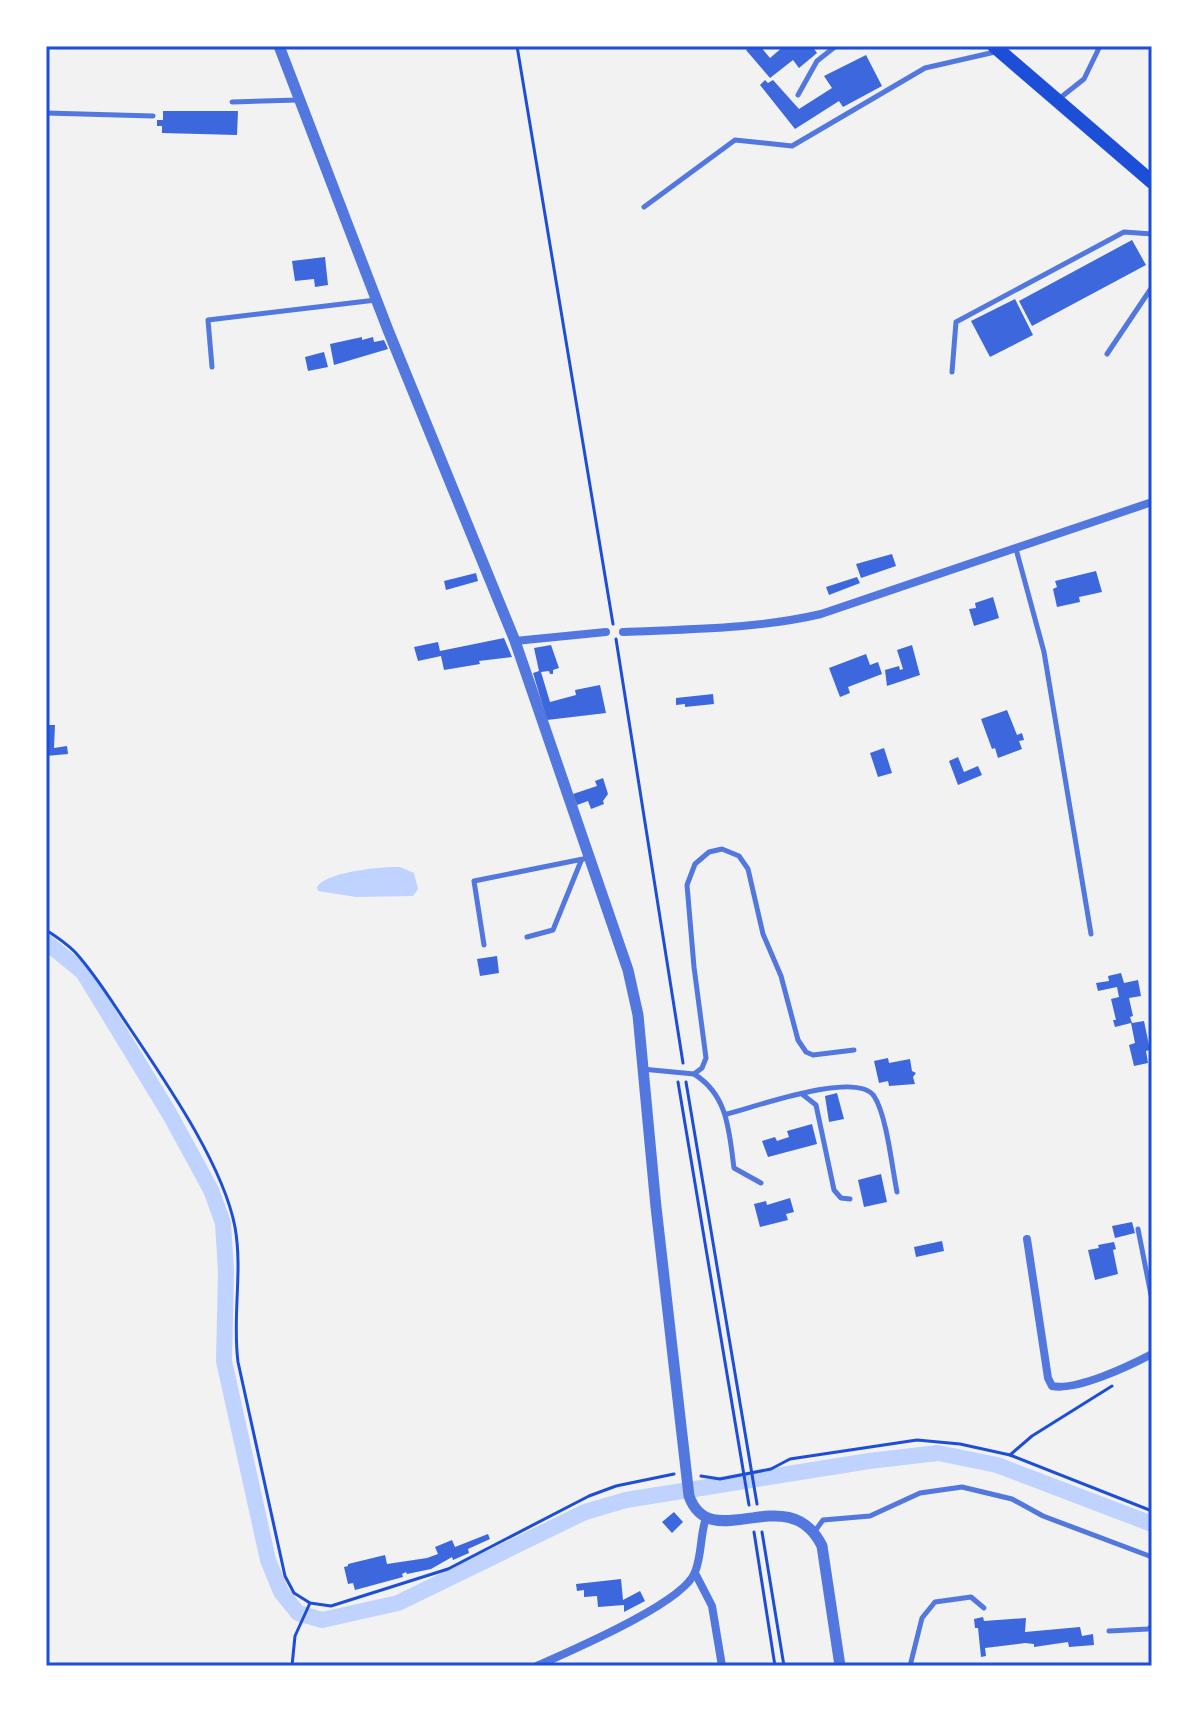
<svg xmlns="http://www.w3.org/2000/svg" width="1198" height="1712" font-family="'IBM Plex Serif',serif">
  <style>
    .water { fill: #bfd3fe }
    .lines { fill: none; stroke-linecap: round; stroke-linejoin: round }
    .canal { stroke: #bfd3fe; stroke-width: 16 }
    .building { fill: #3d67dc }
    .path { stroke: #1d4ed8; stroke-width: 3 }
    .service { stroke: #5277de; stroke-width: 5 }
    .minor { stroke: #5277de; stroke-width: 8 }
    .tertiary { stroke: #5277de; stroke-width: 11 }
    .primary { stroke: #1d4ed8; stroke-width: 14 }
    .neatline { fill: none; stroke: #1d4ed8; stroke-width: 3 }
  </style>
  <rect width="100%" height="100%" fill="#f2f2f2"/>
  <path class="water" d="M 400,867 L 414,873 L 418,889 L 413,896 L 356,897 L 318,891 L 317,887 C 325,872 382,866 400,867 Z"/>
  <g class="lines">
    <path class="canal" d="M 46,942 L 83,972 L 169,1113 L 211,1190 L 223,1223 L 226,1271 L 224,1361 L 268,1560 L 281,1592 L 298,1613 L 322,1620 L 398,1603 L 585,1512 L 626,1500 L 869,1461 L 938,1453 L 997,1465 L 1152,1524"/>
  </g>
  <g class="building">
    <path d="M 751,46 L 760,46 L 770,58 L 784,46 L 812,46 L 817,53 L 799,68 L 793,60 L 770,78 L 746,50 Z"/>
    <path d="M 866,55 L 882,86 L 843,107 L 839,101 L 795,129 L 760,85 L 765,80 L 768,83 L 773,80 L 799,109 L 832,88 L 824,76 Z"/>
    <path d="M 163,111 L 238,111 L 237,135 L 162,133 L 162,126 L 157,126 L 157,120 L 163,120 Z"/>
    <path d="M 1132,240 L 1146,265 L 1032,326 L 1019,301 Z"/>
    <path d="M 325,257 L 328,285 L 315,287 L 314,279 L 295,281 L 292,261 Z"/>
    <path d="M 1015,299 L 1033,335 L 990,357 L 971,321 Z"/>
    <path d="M 362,337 L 362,340 L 373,337 L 374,342 L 384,340 L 388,349 L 334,365 L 330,344 Z"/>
    <path d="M 324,352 L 328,367 L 308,371 L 305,357 Z"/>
    <path d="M 892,554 L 896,566 L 861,578 L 856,564 Z"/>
    <path d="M 1096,571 L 1102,592 L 1079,597 L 1080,602 L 1057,607 L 1053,589 L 1057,587 L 1055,581 Z"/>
    <path d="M 476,573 L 478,581 L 446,590 L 444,581 Z"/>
    <path d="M 857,577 L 860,583 L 829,595 L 826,587 Z"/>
    <path d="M 993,597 L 999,618 L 974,626 L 969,609 L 976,608 L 975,603 Z"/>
    <path d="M 504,638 L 512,657 L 479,661 L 480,664 L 444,670 L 441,656 L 418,661 L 414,647 L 438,642 L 440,651 Z"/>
    <path d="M 551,645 L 559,668 L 553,670 L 553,674 L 550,674 L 549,671 L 541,672 L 550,702 L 576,695 L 575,690 L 600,685 L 606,713 L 547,720 L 533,673 L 539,671 L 534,648 Z"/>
    <path d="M 912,645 L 920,675 L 887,686 L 885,670 L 899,666 L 900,670 L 903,669 L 897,650 Z"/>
    <path d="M 866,654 L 870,665 L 878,662 L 882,674 L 848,687 L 850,693 L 840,697 L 829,668 Z"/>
    <path d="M 713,694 L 714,704 L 685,707 L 685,704 L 676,705 L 676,698 Z"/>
    <path d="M 1007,710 L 1017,735 L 1022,733 L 1024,740 L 1019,741 L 1022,749 L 998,758 L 995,748 L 992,749 L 981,719 Z"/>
    <path d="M 46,725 L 55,725 L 54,748 L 67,746 L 68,754 L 46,756 Z"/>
    <path d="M 884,748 L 892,773 L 878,777 L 870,753 Z"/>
    <path d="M 958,757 L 964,772 L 978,766 L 982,775 L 958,785 L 949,761 Z"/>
    <path d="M 603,778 L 608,794 L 603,801 L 604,804 L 591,809 L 588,801 L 577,805 L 573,794 L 597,786 L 595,781 Z"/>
    <path d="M 497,956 L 499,973 L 480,976 L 477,959 Z"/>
    <path d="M 1121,973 L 1124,983 L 1138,980 L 1141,996 L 1129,998 L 1133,1016 L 1130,1017 L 1132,1023 L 1144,1021 L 1150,1050 L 1146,1051 L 1148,1063 L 1134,1066 L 1129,1045 L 1135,1043 L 1131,1023 L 1115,1027 L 1113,1020 L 1116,1020 L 1111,999 L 1119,997 L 1117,987 L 1098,991 L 1096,983 L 1109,981 L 1108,976 Z"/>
    <path d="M 888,1058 L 889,1063 L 910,1059 L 912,1071 L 916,1073 L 913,1077 L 915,1084 L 889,1086 L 888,1081 L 879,1083 L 874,1061 Z"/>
    <path d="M 837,1093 L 844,1119 L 829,1122 L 825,1096 Z"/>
    <path d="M 812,1124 L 817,1144 L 768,1157 L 762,1141 L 775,1137 L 777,1141 L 789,1137 L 787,1131 Z"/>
    <path d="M 881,1174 L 887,1202 L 864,1207 L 858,1180 Z"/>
    <path d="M 790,1198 L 794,1212 L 786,1214 L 788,1220 L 760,1227 L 754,1204 L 766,1201 L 767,1205 Z"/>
    <path d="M 1132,1222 L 1135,1233 L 1115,1238 L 1112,1226 Z"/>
    <path d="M 942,1241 L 944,1251 L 916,1257 L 914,1247 Z"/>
    <path d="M 1114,1242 L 1116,1249 L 1113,1250 L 1118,1274 L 1095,1280 L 1088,1250 L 1099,1248 L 1098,1245 Z"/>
    <path d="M 674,1512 L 683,1522 L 672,1533 L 662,1522 Z"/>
    <path d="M 488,1534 L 490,1539 L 468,1549 L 469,1553 L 453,1560 L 452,1557 L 431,1569 L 407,1574 L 406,1572 L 402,1574 L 403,1577 L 355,1590 L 353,1583 L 348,1584 L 344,1567 L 348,1566 L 348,1564 L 385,1555 L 387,1564 L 427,1558 L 438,1554 L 435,1547 L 452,1540 L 455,1547 Z"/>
    <path d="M 621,1579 L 623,1600 L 640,1591 L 645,1601 L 624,1612 L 624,1605 L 598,1607 L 597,1596 L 584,1597 L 584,1590 L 577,1591 L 576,1584 Z"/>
    <path d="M 983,1617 L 984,1621 L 1026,1618 L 1025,1632 L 1080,1627 L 1082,1636 L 1093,1634 L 1094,1645 L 1069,1647 L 1068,1642 L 1034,1647 L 1034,1644 L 1025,1643 L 985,1648 L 986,1656 L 981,1657 L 978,1628 L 975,1628 L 974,1619 Z"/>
  </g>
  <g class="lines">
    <g class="path">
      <path d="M 517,46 L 613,624"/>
      <path d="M 616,639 L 683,1063"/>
      <path d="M 46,930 C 57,937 66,943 75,952 C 96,975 112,1002 129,1027 C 165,1081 223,1164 235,1227 C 243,1272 232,1317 238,1362 L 285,1576 L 294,1593 L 310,1603 L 331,1606 L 448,1569 L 589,1496 L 616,1486 L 674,1474"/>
      <path d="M 678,1082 L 749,1505"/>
      <path d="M 686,1082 L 757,1504"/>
      <path d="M 1010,1455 L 1032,1436 L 1112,1386"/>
      <path d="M 701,1476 L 720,1479 L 771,1469 L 790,1459 L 917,1440 L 960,1444 L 1010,1455 L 1152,1511"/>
      <path d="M 754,1532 L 775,1666"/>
      <path d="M 762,1532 L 784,1666"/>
      <path d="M 292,1666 L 295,1636 L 310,1603"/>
    </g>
    <g class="service">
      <path d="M 798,95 L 817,61 L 836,46"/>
      <path d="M 1060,98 L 1084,79 L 1100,46"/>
      <path d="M 232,102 L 298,100"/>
      <path d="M 46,113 L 153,116"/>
      <path d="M 644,207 L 735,140 L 792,146 L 925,68 L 995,52"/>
      <path d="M 1107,354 L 1152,287"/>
      <path d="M 212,367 L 208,320 L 376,300"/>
      <path d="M 952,372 L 956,322 L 1124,232 L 1152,234"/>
      <path d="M 1016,549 L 1044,652 L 1091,934"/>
      <path d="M 527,937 L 553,930 L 581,861"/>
      <path d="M 484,945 L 474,881 L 588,858"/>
      <path d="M 642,1069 L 694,1074 L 702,1068 L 706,1058 L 694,967 L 687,885 L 695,864 L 709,852 L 722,849 L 739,856 L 748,869 L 763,934 L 781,976 L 798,1040 L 806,1052 L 813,1055 L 854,1050"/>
      <path d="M 694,1074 C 728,1095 729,1131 734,1168 L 761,1183"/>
      <path d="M 802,1094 L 816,1105 L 834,1190 L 841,1198 L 850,1199"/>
      <path d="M 727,1114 C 755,1107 856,1070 874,1096 C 887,1116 892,1168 897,1192"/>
      <path d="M 1138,1229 L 1152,1300"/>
      <path d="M 815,1531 L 823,1520 L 870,1516 L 920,1493 L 962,1487 L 1012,1499 L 1043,1516 L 1152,1557"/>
      <path d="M 1109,1631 L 1148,1629 L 1152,1626"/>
      <path d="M 910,1666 L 922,1618 L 935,1602 L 971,1597 L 984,1608"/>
    </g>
    <g class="minor">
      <path d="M 623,632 C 689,629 757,629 821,614 L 1152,502"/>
      <path d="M 515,641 L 606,632"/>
      <path d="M 1027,1239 L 1048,1378 L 1052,1386 C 1077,1391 1129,1366 1152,1354"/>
      <path d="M 695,1573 L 712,1606 L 722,1666"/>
      <path d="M 537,1666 C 570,1651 684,1603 695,1572 C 702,1555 700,1535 706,1518"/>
    </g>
    <path class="tertiary" d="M 279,46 L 388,330 L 515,641 L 628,970 L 638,1015 L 656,1207 L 689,1496 C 711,1557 788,1477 822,1546 L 840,1666"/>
    <path class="primary" d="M 994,46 L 1152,182"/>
  </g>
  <rect width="1198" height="1712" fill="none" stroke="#ffffff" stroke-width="96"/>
  <rect x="48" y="48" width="1102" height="1616" class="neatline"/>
</svg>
